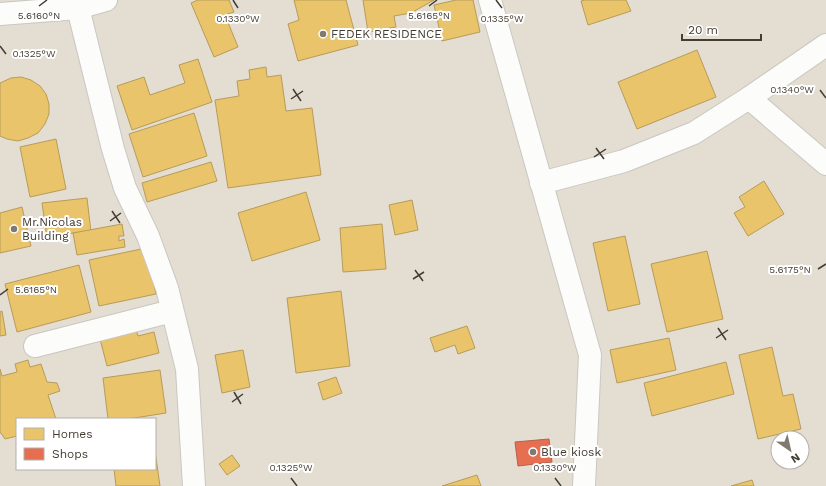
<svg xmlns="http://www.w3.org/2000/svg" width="826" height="486" font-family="'Work Sans',sans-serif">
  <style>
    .residential { fill: #e3ddd2; fill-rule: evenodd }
    .homes { fill: #e9c46a; stroke: #b79b59 }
    .shops { fill: #e76f51; stroke: #b66048 }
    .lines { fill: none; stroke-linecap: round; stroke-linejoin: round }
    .minor-casing { stroke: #cac7c1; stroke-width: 24 }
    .minor { stroke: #fcfcfb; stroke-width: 22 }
    .ticks { fill: none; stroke: #433c32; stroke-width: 1.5 }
    .poi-dot { fill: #7f7971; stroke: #fff; stroke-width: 1.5 }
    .labels { text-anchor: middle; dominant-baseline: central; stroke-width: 4; stroke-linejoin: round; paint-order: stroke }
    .poi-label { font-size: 12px; fill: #433c32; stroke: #fff; text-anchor: start }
    .ticks-label { font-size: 10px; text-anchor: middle; fill: #433c32; stroke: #fff; stroke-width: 4; stroke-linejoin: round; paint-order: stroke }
  </style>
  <rect width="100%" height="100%" fill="#eeebe5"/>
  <path class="residential" d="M 0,0 L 826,0 L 826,486 L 0,486 ZM 17,419 L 155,419 L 155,469 L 17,469 ZM 778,438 L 802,438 L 802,462 L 778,462 Z"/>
  <g class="homes">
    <path d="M 198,0 L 229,0 L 234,12 L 225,15 L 238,47 L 214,57 L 191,3 Z"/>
    <path d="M 294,0 L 346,0 L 358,45 L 298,61 L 288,24 L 299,20 Z"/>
    <path d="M 363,0 L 434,0 L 411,13 L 394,16 L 396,27 L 368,32 Z"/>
    <path d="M 456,0 L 473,0 L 480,32 L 442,41 L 434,5 Z"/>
    <path d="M 585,0 L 626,0 L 631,11 L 588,25 L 581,1 Z"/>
    <path d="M 697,50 L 716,97 L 637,129 L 618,82 Z"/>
    <path d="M 198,59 L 212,102 L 132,130 L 117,86 L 144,77 L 150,95 L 185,83 L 179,65 Z"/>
    <path d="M 266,67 L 267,77 L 281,75 L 286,111 L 312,108 L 321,175 L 228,188 L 215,100 L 239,96 L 237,81 L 250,79 L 249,70 Z"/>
    <path d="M 21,77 L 31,80 L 40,86 L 46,94 L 49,104 L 49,114 L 45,124 L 38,133 L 28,138 L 18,141 L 7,139 L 0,136 L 0,83 L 11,78 Z"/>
    <path d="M 194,113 L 207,156 L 143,177 L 129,134 Z"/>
    <path d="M 56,139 L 66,189 L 30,197 L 20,147 Z"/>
    <path d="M 211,162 L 217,181 L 147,202 L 142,183 Z"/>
    <path d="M 764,181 L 784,214 L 748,236 L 734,213 L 745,207 L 739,197 Z"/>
    <path d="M 306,192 L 320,240 L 252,261 L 238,213 Z"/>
    <path d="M 87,198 L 91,232 L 73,233 L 47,238 L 42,203 Z"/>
    <path d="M 412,200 L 418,230 L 395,235 L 389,205 Z"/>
    <path d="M 22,207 L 31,246 L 0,253 L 0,213 Z"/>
    <path d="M 122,224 L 124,236 L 119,236 L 119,241 L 124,239 L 125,247 L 77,255 L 73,233 Z"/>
    <path d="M 382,224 L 386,269 L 343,272 L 340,228 Z"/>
    <path d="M 625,236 L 640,304 L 608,311 L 593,243 Z"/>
    <path d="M 146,248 L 156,294 L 99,306 L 89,260 Z"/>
    <path d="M 707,251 L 723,319 L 667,332 L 651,264 Z"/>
    <path d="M 79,265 L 91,312 L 17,332 L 5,284 Z"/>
    <path d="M 341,291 L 350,366 L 296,373 L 287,298 Z"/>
    <path d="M 2,311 L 6,335 L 0,336 L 0,312 Z"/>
    <path d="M 135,326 L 138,336 L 154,332 L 159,353 L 107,366 L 99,335 Z"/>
    <path d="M 467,326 L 475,348 L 458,354 L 455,345 L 435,352 L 430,338 Z"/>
    <path d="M 669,338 L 676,370 L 617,383 L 610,350 Z"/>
    <path d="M 772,347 L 783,396 L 793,394 L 801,429 L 758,439 L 739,355 Z"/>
    <path d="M 243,350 L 250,387 L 222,393 L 215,355 Z"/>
    <path d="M 28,360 L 30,367 L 41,364 L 47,382 L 57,383 L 60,391 L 48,395 L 56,419 L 17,419 L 17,436 L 5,439 L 1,433 L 0,433 L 0,369 L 2,376 L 17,372 L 15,364 Z"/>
    <path d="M 726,362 L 734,394 L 652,416 L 644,383 Z"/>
    <path d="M 160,370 L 166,413 L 128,419 L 108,419 L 103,378 Z"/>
    <path d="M 336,377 L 342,393 L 323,400 L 318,383 Z"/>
    <path d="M 155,451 L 160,486 L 116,486 L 114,469 L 155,469 Z"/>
    <path d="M 232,455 L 240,466 L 227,475 L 219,464 Z"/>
    <path d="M 477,475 L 481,486 L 442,486 Z"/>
    <path d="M 752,480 L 754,486 L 731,486 Z"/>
  </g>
  <path class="shops" d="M 549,439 L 552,462 L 518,466 L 515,442 Z"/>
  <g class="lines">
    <defs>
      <g id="minor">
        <path d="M 490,0 L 590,355 L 584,486"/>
        <path d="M 78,8 L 113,149 L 125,188 L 148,236 L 167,288 L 187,369 L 194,486"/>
        <path d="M 0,14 L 78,8 L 106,0"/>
        <path d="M 749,98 L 826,164"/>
        <path d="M 541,183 L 624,161 L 694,133 L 749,98 L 826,45"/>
        <path d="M 35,346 L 172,311"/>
      </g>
    </defs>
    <use href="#minor" class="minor-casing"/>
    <use href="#minor" class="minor"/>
  </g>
  <path class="ticks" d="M 233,0 L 238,8M 496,0 L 502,8M 39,6 L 47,0M 429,6 L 437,0M 0,46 L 6,54M 293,89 L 301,101M 820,90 L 826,98M 291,99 L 303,91M 596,148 L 604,159M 594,157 L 606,149M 112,211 L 120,223M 110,221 L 121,213M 818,269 L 826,264M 415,270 L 423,281M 413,279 L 424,272M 0,295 L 8,289M 718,328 L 726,340M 716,338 L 728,330M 234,392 L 241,404M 232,402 L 243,394M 291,478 L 297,486M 555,478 L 561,486"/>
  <g class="poi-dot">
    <circle cx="323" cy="34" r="4"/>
    <circle cx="14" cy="229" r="4"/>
    <circle cx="533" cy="452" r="4"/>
  </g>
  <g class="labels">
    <g class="poi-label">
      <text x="331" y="34">FEDEK RESIDENCE</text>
      <text x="22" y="222">Mr.Nicolas<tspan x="22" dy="14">Building</tspan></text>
      <text x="541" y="452">Blue kiosk</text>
    </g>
  </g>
  <g class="ticks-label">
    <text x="39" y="19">5.6160°N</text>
    <text x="429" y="19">5.6165°N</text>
    <text x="238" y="22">0.1330°W</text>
    <text x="502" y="22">0.1335°W</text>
    <text x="34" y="57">0.1325°W</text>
    <text x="792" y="93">0.1340°W</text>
    <text x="790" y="273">5.6175°N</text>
    <text x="36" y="293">5.6165°N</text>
    <text x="291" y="471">0.1325°W</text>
    <text x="555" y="471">0.1330°W</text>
  </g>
  <rect x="16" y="418" width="140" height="52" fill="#ffffff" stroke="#b4b1ad"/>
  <rect x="24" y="428" width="20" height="12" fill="#e9c46a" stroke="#b4b1ad"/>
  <text x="52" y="438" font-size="12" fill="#433c32">Homes</text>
  <rect x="24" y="448" width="20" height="12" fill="#e76f51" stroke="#b4b1ad"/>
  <text x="52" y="458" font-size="12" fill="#433c32">Shops</text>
  <g transform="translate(790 450) rotate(146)"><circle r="19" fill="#ffffff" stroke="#b4b1ad"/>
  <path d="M0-3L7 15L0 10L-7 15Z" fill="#7f7971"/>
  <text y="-6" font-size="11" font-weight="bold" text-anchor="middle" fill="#433c32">N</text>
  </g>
  <path d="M682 34v6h79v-6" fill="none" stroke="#433c32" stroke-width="2"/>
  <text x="688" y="34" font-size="12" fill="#433c32" stroke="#ffffff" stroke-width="3" paint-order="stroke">20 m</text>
</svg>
